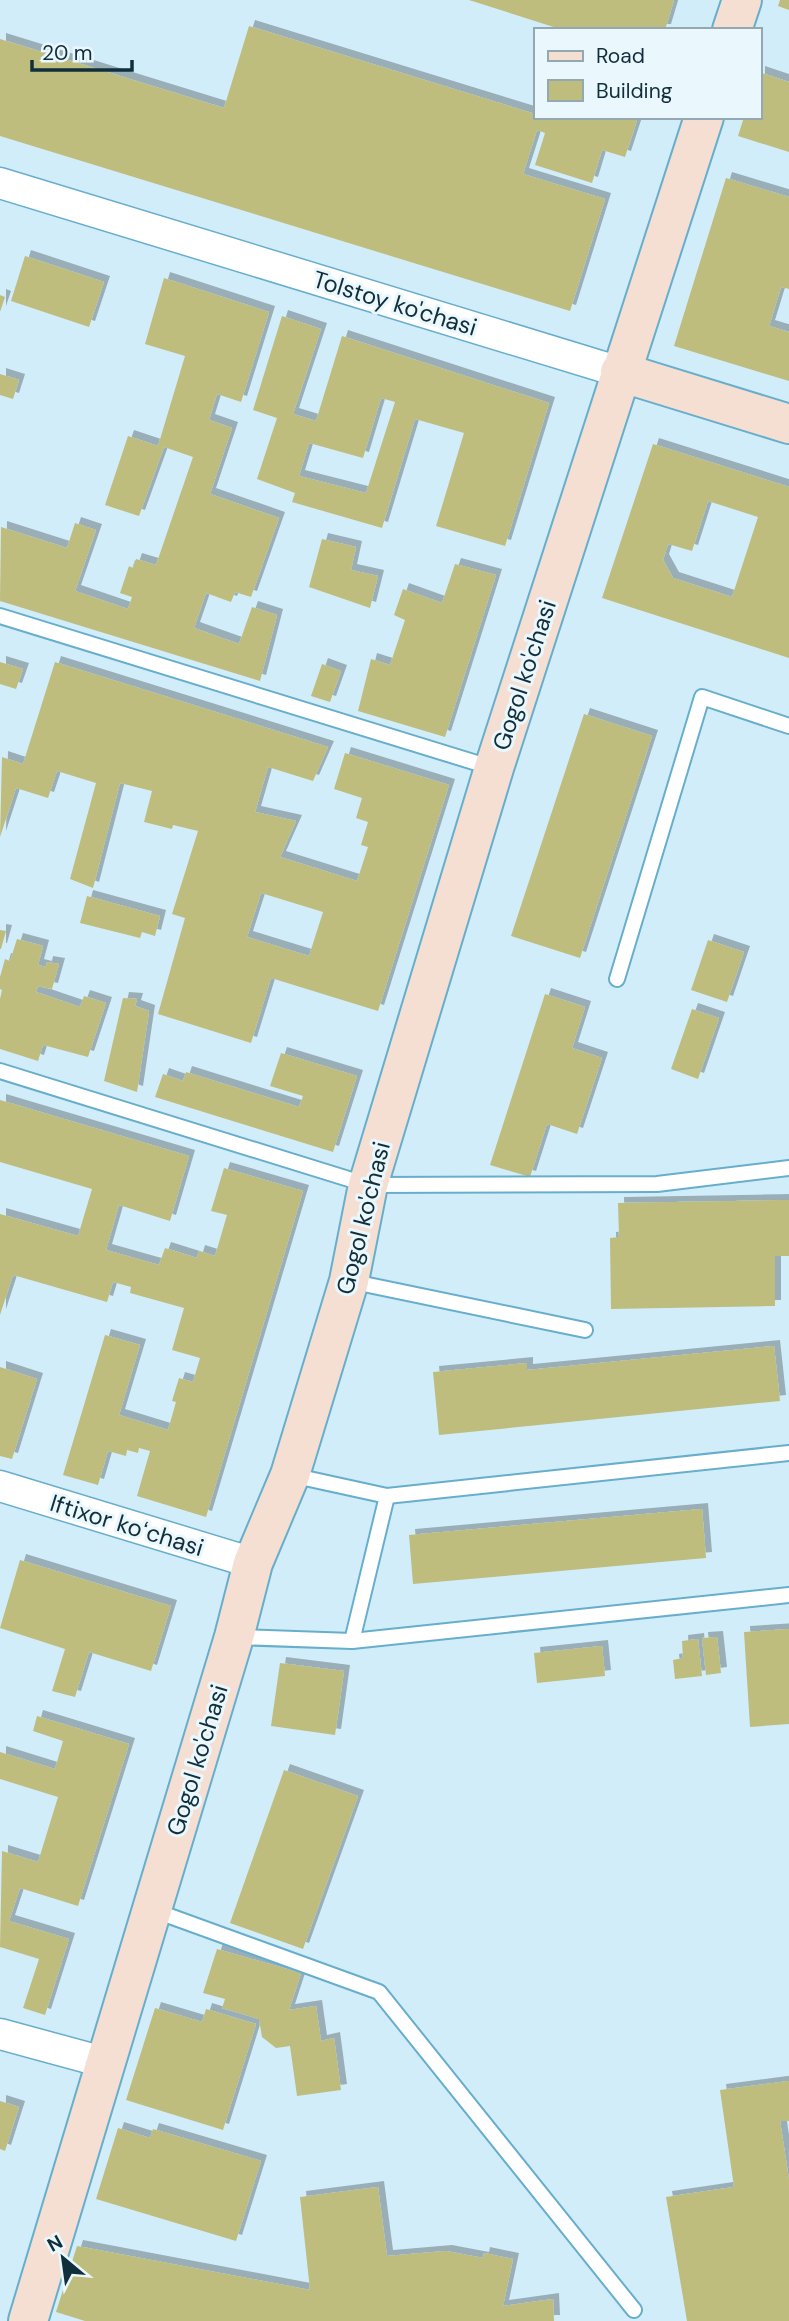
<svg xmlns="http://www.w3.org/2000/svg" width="789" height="2321" font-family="'DM Sans',sans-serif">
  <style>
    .building { fill: #bebd7d; fill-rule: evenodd; filter: url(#shadow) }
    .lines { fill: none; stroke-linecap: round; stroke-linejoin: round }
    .service-casing { stroke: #67aecd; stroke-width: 18 }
    .minor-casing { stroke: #67aecd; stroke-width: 33 }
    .secondary-casing { stroke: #67aecd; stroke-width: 42 }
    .service { stroke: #fff; stroke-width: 14 }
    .minor { stroke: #fff; stroke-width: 30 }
    .secondary { stroke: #f5ded2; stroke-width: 38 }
    .labels { text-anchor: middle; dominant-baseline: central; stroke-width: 6; stroke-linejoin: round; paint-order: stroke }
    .street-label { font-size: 24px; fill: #112f3b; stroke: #eaf8fe }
  </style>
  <defs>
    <filter id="shadow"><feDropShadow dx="6" dy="-6" stdDeviation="0" flood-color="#0004"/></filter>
  </defs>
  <rect width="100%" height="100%" fill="#d2edfa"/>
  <g class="building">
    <path d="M 469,0 L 674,0 L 665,30 L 563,30 Z"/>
    <path d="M 780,0 L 789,0 L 789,10 L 778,6 Z"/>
    <path d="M 249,26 L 535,114 L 535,117 L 638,117 L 625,157 L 602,150 L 592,183 L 535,165 L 545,133 L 537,130 L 523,174 L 605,199 L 570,311 L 0,136 L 0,39 L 224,108 Z"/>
    <path d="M 759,72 L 789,82 L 789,152 L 738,136 L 744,117 L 759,117 Z"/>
    <path d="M 726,178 L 789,197 L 789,289 L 781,287 L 769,326 L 789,332 L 789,381 L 674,346 Z"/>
    <path d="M 25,256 L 104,282 L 89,327 L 11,301 Z"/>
    <path d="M 164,278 L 269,312 L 241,402 L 217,394 L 209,420 L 232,428 L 210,494 L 279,518 L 251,597 L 235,592 L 231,602 L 206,593 L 194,628 L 239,644 L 252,607 L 277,615 L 260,681 L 0,601 L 1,527 L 67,548 L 75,523 L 96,530 L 75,591 L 128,609 L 132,597 L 120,593 L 129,566 L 133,568 L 136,559 L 156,565 L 193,457 L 164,447 L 139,516 L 105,505 L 128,436 L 158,446 L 185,356 L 145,344 Z"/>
    <path d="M 0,295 L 5,297 L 0,312 Z"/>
    <path d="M 282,316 L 321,329 L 293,414 L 316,421 L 342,336 L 549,403 L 505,546 L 436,526 L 464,433 L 415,419 L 382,528 L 292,502 L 295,493 L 257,479 L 277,418 L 253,410 ZM 381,398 L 395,402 L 366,493 L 299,476 L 309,443 L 363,458 Z"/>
    <path d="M 0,374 L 19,380 L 13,399 L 0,395 Z"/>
    <path d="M 653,444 L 789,487 L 789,658 L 602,598 ZM 708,501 L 758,517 L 732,597 L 673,578 L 663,560 L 668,544 L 692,551 Z"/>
    <path d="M 322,539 L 356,547 L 351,570 L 378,576 L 370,608 L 309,587 Z"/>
    <path d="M 455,564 L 496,575 L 445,737 L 358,711 L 371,659 L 390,665 L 405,620 L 394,615 L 403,589 L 442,603 Z"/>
    <path d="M 0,662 L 23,669 L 16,689 L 0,684 Z"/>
    <path d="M 55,662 L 328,747 L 313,781 L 268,767 L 255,812 L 296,821 L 280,857 L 357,881 L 368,847 L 361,845 L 368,822 L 356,818 L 362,798 L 334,789 L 345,753 L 449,785 L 378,1011 L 271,978 L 251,1043 L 158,1014 L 185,918 L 172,914 L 198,831 L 173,825 L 172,829 L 144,822 L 152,791 L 120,783 L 93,888 L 70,879 L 96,783 L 57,771 L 48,798 L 16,788 L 0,837 L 2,757 L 23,764 ZM 261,893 L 323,912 L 309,956 L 247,937 Z"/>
    <path d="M 322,664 L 341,671 L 330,702 L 311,696 Z"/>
    <path d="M 584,714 L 652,736 L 580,958 L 511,936 Z"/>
    <path d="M 87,896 L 160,916 L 155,936 L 142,932 L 140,938 L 80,923 Z"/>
    <path d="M 0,930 L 6,931 L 1,949 L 0,949 Z"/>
    <path d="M 17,939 L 43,946 L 38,965 L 46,967 L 47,962 L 59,964 L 52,989 L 38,986 L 36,992 L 80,1007 L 84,996 L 106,1003 L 88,1057 L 43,1045 L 38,1061 L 0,1049 L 0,999 L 2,990 L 0,989 L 0,977 L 5,959 L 10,961 Z"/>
    <path d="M 708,940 L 744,952 L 727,1002 L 691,990 Z"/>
    <path d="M 545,994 L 585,1007 L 572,1048 L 602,1058 L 577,1134 L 547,1124 L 530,1177 L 490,1165 Z"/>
    <path d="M 123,998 L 137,999 L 135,1006 L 149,1011 L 137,1092 L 104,1081 Z"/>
    <path d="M 692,1009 L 719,1018 L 698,1079 L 671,1069 Z"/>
    <path d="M 281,1053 L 357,1076 L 333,1152 L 155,1097 L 163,1074 L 183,1081 L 186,1072 L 299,1107 L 303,1096 L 270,1086 Z"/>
    <path d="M 0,1100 L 189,1156 L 170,1221 L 119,1205 L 106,1250 L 159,1265 L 165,1248 L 197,1258 L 199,1251 L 215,1256 L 227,1215 L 211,1211 L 224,1168 L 303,1191 L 206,1517 L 137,1496 L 150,1451 L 139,1448 L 138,1453 L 127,1450 L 126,1456 L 108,1451 L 98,1485 L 63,1475 L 105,1335 L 140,1345 L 119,1415 L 168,1430 L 176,1402 L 172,1401 L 179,1378 L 193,1382 L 200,1358 L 172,1350 L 184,1308 L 130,1293 L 131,1287 L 113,1282 L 107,1302 L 13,1275 L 0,1315 L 0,1214 L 78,1236 L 92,1189 L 0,1162 Z"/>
    <path d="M 789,1200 L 789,1256 L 775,1256 L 775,1306 L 611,1309 L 610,1238 L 619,1237 L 618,1203 Z"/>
    <path d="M 774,1346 L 780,1401 L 439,1435 L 433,1372 L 527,1363 L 527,1370 Z"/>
    <path d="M 0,1367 L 37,1379 L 12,1459 L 0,1456 Z"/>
    <path d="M 702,1509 L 706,1558 L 413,1584 L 409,1535 Z"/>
    <path d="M 20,1560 L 171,1606 L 151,1671 L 89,1652 L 75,1697 L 52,1691 L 65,1649 L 0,1628 Z"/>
    <path d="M 789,1629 L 789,1724 L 750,1727 L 744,1632 Z"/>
    <path d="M 717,1637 L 721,1673 L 706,1675 L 702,1638 Z"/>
    <path d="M 698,1639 L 702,1676 L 675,1679 L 673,1660 L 683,1658 L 682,1641 Z"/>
    <path d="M 602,1646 L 605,1676 L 537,1683 L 534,1653 Z"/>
    <path d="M 280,1663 L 344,1671 L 335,1735 L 271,1726 Z"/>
    <path d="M 37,1716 L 129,1744 L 78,1906 L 20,1888 L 9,1921 L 69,1939 L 45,2015 L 23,2008 L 39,1959 L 0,1947 L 2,1851 L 38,1862 L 58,1797 L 0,1779 L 0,1752 L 55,1769 L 63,1741 L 33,1731 Z"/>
    <path d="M 284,1770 L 358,1796 L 303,1949 L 230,1923 Z"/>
    <path d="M 217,1949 L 301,1973 L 289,2010 L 316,2006 L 321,2041 L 334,2038 L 341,2090 L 297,2096 L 290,2046 L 276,2048 L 262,2037 L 259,2019 L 222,2008 L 225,1999 L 203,1993 Z"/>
    <path d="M 155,2008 L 202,2022 L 206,2009 L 256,2024 L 223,2130 L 126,2100 Z"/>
    <path d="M 789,2081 L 789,2121 L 780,2121 L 789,2180 L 789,2321 L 687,2321 L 666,2197 L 734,2187 L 720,2090 Z"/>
    <path d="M 0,2101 L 19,2107 L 5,2151 L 0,2149 Z"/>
    <path d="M 118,2128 L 150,2138 L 153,2129 L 261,2161 L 236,2241 L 96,2199 Z"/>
    <path d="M 378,2187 L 387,2256 L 446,2251 L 483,2258 L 484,2253 L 513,2259 L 503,2306 L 553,2299 L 554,2321 L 85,2321 L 56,2312 L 77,2246 L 310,2290 L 300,2197 Z"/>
  </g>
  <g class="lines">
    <defs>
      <g id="service">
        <path d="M 0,616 L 493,768"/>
        <path d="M 617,979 L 702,697 L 789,726"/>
        <path d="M 0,1071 L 368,1185 L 657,1184 L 789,1168"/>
        <path d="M 349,1281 L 585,1330"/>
        <path d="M 291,1475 L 387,1496 L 789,1453"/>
        <path d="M 236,1637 L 352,1641 L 789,1595"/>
        <path d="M 352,1641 L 387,1496"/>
        <path d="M 153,1910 L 379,1992 L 634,2310"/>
      </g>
      <g id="minor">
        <path d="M 0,183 L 620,372"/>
        <path d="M 0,1486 L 253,1563"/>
        <path d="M 0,2034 L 107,2063"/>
      </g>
      <g id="secondary">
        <path d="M 732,30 L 742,0"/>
        <path d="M 620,372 L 789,424"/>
        <path d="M 28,2321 L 234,1637 L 253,1563 L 290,1475 L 349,1281 L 368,1185 L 494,768 L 704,117"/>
      </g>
    </defs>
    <use href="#service" class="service-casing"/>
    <use href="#minor" class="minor-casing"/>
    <use href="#secondary" class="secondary-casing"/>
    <use href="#service" class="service"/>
    <use href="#minor" class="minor"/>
    <use href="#secondary" class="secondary"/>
  </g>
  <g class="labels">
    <g class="street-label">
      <text transform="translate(395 303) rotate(17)">Tolstoy ko'chasi</text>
      <text transform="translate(524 675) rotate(-72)">Gogol ko'chasi</text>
      <text transform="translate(363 1218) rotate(-76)">Gogol ko'chasi</text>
      <text transform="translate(127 1525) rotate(17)">Iftixor koʻchasi</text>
      <text transform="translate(197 1760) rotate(-73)">Gogol ko'chasi</text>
    </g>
  </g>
  <rect x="534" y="28" width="228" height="91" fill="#eaf8fe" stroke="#93a8b0" stroke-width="2"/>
  <rect x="548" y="51" width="35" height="10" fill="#f5ded2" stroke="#93a8b0" stroke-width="2"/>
  <text x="596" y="63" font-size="21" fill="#112f3b">Road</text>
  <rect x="548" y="80" width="35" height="21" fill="#bebd7d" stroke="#93a8b0" stroke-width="2"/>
  <text x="596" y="98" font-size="21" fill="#112f3b">Building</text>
  <g transform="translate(63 2258) rotate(331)" stroke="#eaf8fe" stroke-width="5" paint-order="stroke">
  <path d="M0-5L12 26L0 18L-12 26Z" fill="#112f3b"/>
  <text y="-10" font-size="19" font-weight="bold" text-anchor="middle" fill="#112f3b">N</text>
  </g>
  <path d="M32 60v10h100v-10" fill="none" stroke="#112f3b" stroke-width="3.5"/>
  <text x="42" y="60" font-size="21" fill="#112f3b" stroke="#eaf8fe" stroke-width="5" paint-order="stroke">20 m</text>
</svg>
